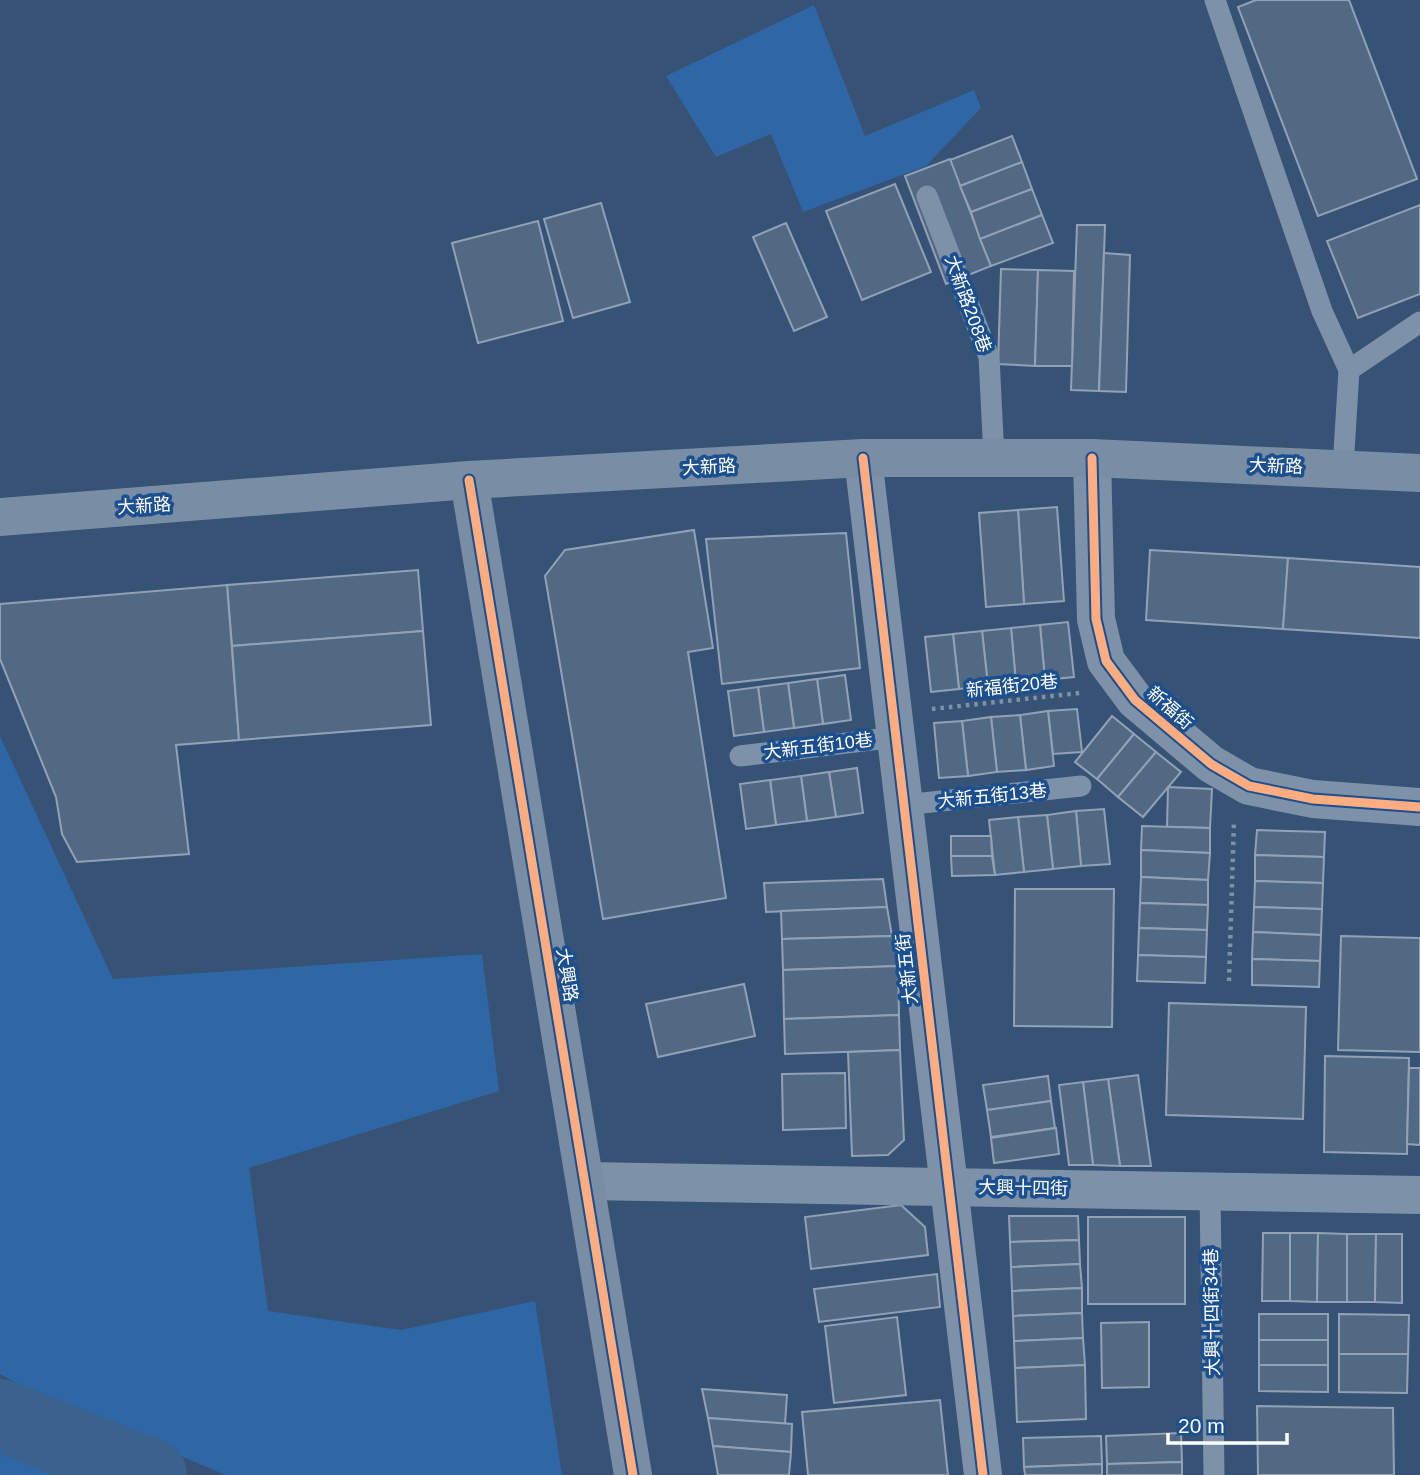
<svg xmlns="http://www.w3.org/2000/svg" width="1420" height="1475" font-family="Helvetica,'Noto Sans TC',sans-serif">
  <style>
    .green { fill: #2f66a5 }
    .lines { fill: none; stroke-linecap: round; stroke-linejoin: round }
    .river { stroke: #3b618d; stroke-width: 72 }
    .building { fill: #526984; stroke: #92a2b6; stroke-width: 2 }
    .path { stroke: #7d92a8; stroke-width: 4.5; stroke-dasharray: 3.5 5; stroke-linecap: butt }
    .lane { stroke: #7d92a8; stroke-width: 21 }
    .street { stroke: #7d92a8; stroke-width: 38 }
    .secondary { stroke: #798da4; stroke-width: 38 }
    .cycleway-casing { stroke: #1b4f8f; stroke-width: 13 }
    .cycleway { stroke: #ffac80; stroke-width: 9 }
    .labels { text-anchor: middle; dominant-baseline: central; stroke-width: 7; stroke-linejoin: round; paint-order: stroke }
    .street-label { font-size: 18px; fill: #fff; stroke: #1b4f8f }
  </style>
  <rect width="100%" height="100%" fill="#365274"/>
  <g class="green">
    <path d="M 814,5 L 865,136 L 974,90 L 981,108 L 926,166 L 803,212 L 771,134 L 716,157 L 666,76 Z"/>
    <path d="M 0,736 L 113,979 L 482,954 L 499,1091 L 249,1168 L 268,1311 L 401,1330 L 535,1301 L 562,1475 L 226,1475 L 58,1405 L 0,1374 Z"/>
    <path d="M 0,1436 L 90,1475 L 0,1475 Z"/>
  </g>
  <g class="lines">
    <path class="river" d="M 0,1415 L 151,1475"/>
  </g>
  <g class="building">
    <path d="M 1256,0 L 1349,0 L 1417,179 L 1318,216 L 1238,7 Z"/>
    <path d="M 1012,136 L 1022,162 L 960,186 L 950,160 Z"/>
    <path d="M 950,159 L 991,266 L 946,284 L 905,176 Z"/>
    <path d="M 1022,162 L 1032,189 L 971,212 L 960,186 Z"/>
    <path d="M 895,184 L 931,272 L 862,300 L 826,211 Z"/>
    <path d="M 1032,189 L 1042,215 L 980,239 L 971,212 Z"/>
    <path d="M 601,203 L 630,302 L 573,318 L 544,219 Z"/>
    <path d="M 1420,205 L 1420,294 L 1358,318 L 1327,241 Z"/>
    <path d="M 1042,215 L 1053,243 L 991,266 L 980,239 Z"/>
    <path d="M 538,221 L 563,321 L 478,343 L 452,243 Z"/>
    <path d="M 786,223 L 827,317 L 794,331 L 753,237 Z"/>
    <path d="M 1077,225 L 1105,225 L 1099,391 L 1071,390 Z"/>
    <path d="M 1104,253 L 1130,255 L 1126,392 L 1099,391 Z"/>
    <path d="M 1001,269 L 1038,270 L 1035,366 L 998,364 Z"/>
    <path d="M 1038,270 L 1074,271 L 1072,366 L 1035,366 Z"/>
    <path d="M 1057,507 L 1064,601 L 1024,604 L 1018,510 Z"/>
    <path d="M 1018,510 L 1024,604 L 986,607 L 979,513 Z"/>
    <path d="M 694,530 L 713,648 L 688,652 L 726,898 L 603,919 L 545,576 L 565,550 Z"/>
    <path d="M 846,533 L 860,668 L 722,684 L 706,539 Z"/>
    <path d="M 1150,550 L 1288,558 L 1283,629 L 1146,620 Z"/>
    <path d="M 1288,558 L 1420,567 L 1420,638 L 1283,629 Z"/>
    <path d="M 418,570 L 423,631 L 232,646 L 227,585 Z"/>
    <path d="M 227,585 L 239,740 L 176,745 L 189,854 L 77,862 L 62,834 L 56,797 L 0,659 L 0,604 Z"/>
    <path d="M 1068,622 L 1074,677 L 1045,680 L 1040,625 Z"/>
    <path d="M 1040,625 L 1045,680 L 1016,683 L 1011,628 Z"/>
    <path d="M 1011,628 L 1016,683 L 988,686 L 982,631 Z"/>
    <path d="M 423,631 L 431,725 L 239,740 L 232,646 Z"/>
    <path d="M 982,631 L 988,686 L 959,689 L 953,634 Z"/>
    <path d="M 953,634 L 959,689 L 931,692 L 925,637 Z"/>
    <path d="M 845,675 L 851,720 L 823,724 L 817,679 Z"/>
    <path d="M 817,679 L 823,724 L 794,728 L 788,683 Z"/>
    <path d="M 788,683 L 794,728 L 764,732 L 758,687 Z"/>
    <path d="M 758,687 L 764,732 L 734,736 L 728,691 Z"/>
    <path d="M 1077,709 L 1082,752 L 1053,754 L 1048,711 Z"/>
    <path d="M 1048,711 L 1054,766 L 1026,770 L 1020,715 Z"/>
    <path d="M 1020,715 L 1026,770 L 997,772 L 991,717 Z"/>
    <path d="M 1112,716 L 1134,734 L 1097,779 L 1075,762 Z"/>
    <path d="M 991,717 L 997,772 L 968,776 L 962,721 Z"/>
    <path d="M 962,721 L 968,776 L 939,778 L 934,723 Z"/>
    <path d="M 1134,734 L 1156,752 L 1118,797 L 1097,779 Z"/>
    <path d="M 1156,752 L 1181,772 L 1143,817 L 1118,797 Z"/>
    <path d="M 857,768 L 863,813 L 836,817 L 829,772 Z"/>
    <path d="M 829,772 L 836,817 L 807,821 L 801,776 Z"/>
    <path d="M 801,776 L 807,821 L 776,825 L 770,780 Z"/>
    <path d="M 770,780 L 776,825 L 746,829 L 740,784 Z"/>
    <path d="M 1168,787 L 1212,789 L 1210,828 L 1167,827 Z"/>
    <path d="M 1104,809 L 1110,864 L 1081,866 L 1076,811 Z"/>
    <path d="M 1076,811 L 1081,866 L 1053,869 L 1047,815 Z"/>
    <path d="M 1047,815 L 1053,869 L 1024,872 L 1018,817 Z"/>
    <path d="M 1018,817 L 1024,872 L 995,875 L 989,820 Z"/>
    <path d="M 1142,826 L 1210,828 L 1210,853 L 1141,850 Z"/>
    <path d="M 1257,830 L 1325,832 L 1324,857 L 1255,855 Z"/>
    <path d="M 951,836 L 991,836 L 992,856 L 951,856 Z"/>
    <path d="M 1141,850 L 1210,853 L 1208,880 L 1141,877 Z"/>
    <path d="M 1255,855 L 1324,857 L 1323,883 L 1255,881 Z"/>
    <path d="M 951,856 L 992,856 L 995,875 L 952,876 Z"/>
    <path d="M 1141,877 L 1208,880 L 1208,905 L 1140,903 Z"/>
    <path d="M 883,879 L 887,907 L 766,912 L 764,883 Z"/>
    <path d="M 1255,881 L 1323,883 L 1322,909 L 1254,907 Z"/>
    <path d="M 1015,889 L 1114,889 L 1112,1027 L 1014,1026 Z"/>
    <path d="M 1140,903 L 1208,905 L 1207,930 L 1139,928 Z"/>
    <path d="M 887,907 L 892,936 L 782,939 L 781,911 Z"/>
    <path d="M 1254,907 L 1322,909 L 1321,935 L 1253,932 Z"/>
    <path d="M 1139,928 L 1207,930 L 1206,957 L 1138,955 Z"/>
    <path d="M 1253,932 L 1321,935 L 1320,961 L 1252,959 Z"/>
    <path d="M 892,936 L 898,966 L 783,970 L 782,939 Z"/>
    <path d="M 1341,936 L 1420,938 L 1420,1052 L 1338,1050 Z"/>
    <path d="M 1138,955 L 1206,957 L 1205,983 L 1137,981 Z"/>
    <path d="M 1252,959 L 1320,961 L 1319,987 L 1252,985 Z"/>
    <path d="M 898,966 L 899,1015 L 784,1019 L 783,970 Z"/>
    <path d="M 744,984 L 755,1036 L 658,1057 L 646,1004 Z"/>
    <path d="M 1169,1003 L 1306,1007 L 1303,1119 L 1166,1115 Z"/>
    <path d="M 899,1015 L 900,1050 L 785,1054 L 784,1019 Z"/>
    <path d="M 900,1050 L 904,1140 L 888,1155 L 852,1156 L 848,1052 Z"/>
    <path d="M 1325,1056 L 1409,1058 L 1407,1154 L 1324,1152 Z"/>
    <path d="M 1409,1068 L 1420,1068 L 1420,1145 L 1407,1144 Z"/>
    <path d="M 845,1073 L 846,1128 L 783,1130 L 782,1074 Z"/>
    <path d="M 1138,1075 L 1151,1166 L 1120,1166 L 1108,1079 Z"/>
    <path d="M 1048,1076 L 1051,1101 L 987,1110 L 983,1085 Z"/>
    <path d="M 1108,1079 L 1120,1166 L 1093,1165 L 1083,1082 Z"/>
    <path d="M 1083,1082 L 1093,1165 L 1069,1165 L 1059,1085 Z"/>
    <path d="M 1051,1101 L 1055,1128 L 991,1137 L 987,1110 Z"/>
    <path d="M 1056,1128 L 1059,1154 L 994,1163 L 991,1138 Z"/>
    <path d="M 901,1205 L 925,1227 L 928,1255 L 811,1269 L 805,1217 Z"/>
    <path d="M 1009,1216 L 1078,1216 L 1079,1240 L 1010,1242 Z"/>
    <rect x="1088" y="1217" width="97" height="87"/>
    <path d="M 1263,1233 L 1290,1233 L 1290,1301 L 1262,1301 Z"/>
    <path d="M 1290,1233 L 1318,1233 L 1317,1302 L 1290,1301 Z"/>
    <path d="M 1318,1233 L 1347,1234 L 1347,1302 L 1317,1302 Z"/>
    <path d="M 1347,1234 L 1376,1234 L 1375,1302 L 1347,1302 Z"/>
    <path d="M 1376,1234 L 1402,1234 L 1402,1303 L 1375,1302 Z"/>
    <path d="M 1079,1240 L 1080,1264 L 1011,1267 L 1010,1242 Z"/>
    <path d="M 1080,1264 L 1082,1288 L 1012,1291 L 1011,1267 Z"/>
    <path d="M 937,1274 L 940,1307 L 819,1322 L 814,1289 Z"/>
    <path d="M 1082,1288 L 1082,1313 L 1013,1316 L 1012,1291 Z"/>
    <path d="M 1082,1313 L 1083,1338 L 1014,1341 L 1013,1316 Z"/>
    <rect x="1259" y="1314" width="69" height="26"/>
    <path d="M 1339,1314 L 1409,1315 L 1408,1354 L 1339,1354 Z"/>
    <path d="M 897,1317 L 906,1395 L 834,1403 L 825,1326 Z"/>
    <path d="M 1149,1322 L 1149,1387 L 1102,1388 L 1101,1323 Z"/>
    <path d="M 1083,1338 L 1085,1365 L 1015,1368 L 1014,1341 Z"/>
    <rect x="1259" y="1340" width="69" height="25"/>
    <path d="M 1339,1354 L 1408,1354 L 1407,1393 L 1339,1392 Z"/>
    <path d="M 1085,1365 L 1086,1419 L 1017,1422 L 1015,1368 Z"/>
    <path d="M 1259,1365 L 1328,1365 L 1328,1392 L 1259,1391 Z"/>
    <path d="M 702,1389 L 787,1395 L 785,1424 L 708,1418 Z"/>
    <path d="M 940,1400 L 948,1475 L 808,1475 L 802,1412 Z"/>
    <path d="M 1257,1406 L 1393,1408 L 1394,1475 L 1258,1475 Z"/>
    <path d="M 708,1418 L 792,1424 L 791,1452 L 713,1446 Z"/>
    <path d="M 1181,1433 L 1182,1462 L 1107,1464 L 1106,1436 Z"/>
    <path d="M 1101,1436 L 1102,1464 L 1024,1467 L 1023,1438 Z"/>
    <path d="M 713,1446 L 791,1452 L 789,1475 L 718,1475 Z"/>
    <path d="M 1182,1462 L 1182,1475 L 1107,1475 L 1107,1464 Z"/>
    <path d="M 1102,1464 L 1102,1475 L 1025,1475 L 1024,1467 Z"/>
  </g>
  <g class="lines">
    <g class="path">
      <path d="M 932,709 L 1080,693"/>
      <path d="M 1229,981 L 1234,821"/>
    </g>
    <g class="lane">
      <path d="M 1215,0 L 1322,311 L 1349,370"/>
      <path d="M 927,196 L 989,357 L 994,458"/>
      <path d="M 1343,468 L 1349,370 L 1420,322"/>
      <path d="M 740,756 L 896,737"/>
      <path d="M 904,805 L 1081,786"/>
      <path d="M 1210,1191 L 1214,1475"/>
    </g>
    <g class="street">
      <path d="M 863,458 L 983,1475"/>
      <path d="M 1092,458 L 1096,619 L 1106,661 L 1135,700 L 1211,764 L 1249,786 L 1313,799 L 1420,807"/>
      <path d="M 585,1181 L 1420,1195"/>
    </g>
    <g class="secondary">
      <path d="M 469,480 L 633,1475"/>
      <path d="M 0,517 L 469,480 L 863,458 L 1092,458 L 1420,473"/>
    </g>
    <defs>
      <g id="cycleway">
        <path d="M 863,458 L 983,1475"/>
        <path d="M 1092,458 L 1096,619 L 1106,661 L 1135,700 L 1211,764 L 1249,786 L 1313,799 L 1420,807"/>
        <path d="M 469,480 L 633,1475"/>
      </g>
    </defs>
    <use href="#cycleway" class="cycleway-casing"/>
    <use href="#cycleway" class="cycleway"/>
  </g>
  <g class="labels">
    <g class="street-label">
      <text transform="translate(968 304) rotate(70)">大新路208巷</text>
      <text transform="translate(1276 466) rotate(2)">大新路</text>
      <text transform="translate(709 467) rotate(-3)">大新路</text>
      <text transform="translate(144 506) rotate(-4)">大新路</text>
      <text transform="translate(1012 686) rotate(-6)">新福街20巷</text>
      <text transform="translate(1170 708) rotate(41)">新福街</text>
      <text transform="translate(818 746) rotate(-7)">大新五街10巷</text>
      <text transform="translate(992 796) rotate(-6)">大新五街13巷</text>
      <text transform="translate(907 969) rotate(-97)">大新五街</text>
      <text transform="translate(567 975) rotate(81)">大興路</text>
      <text transform="translate(1023 1188) rotate(1)">大興十四街</text>
      <text transform="translate(1212 1312) rotate(-91)">大興十四街34巷</text>
    </g>
  </g>
  <path d="M1168 1433v10h119v-10" fill="none" stroke="#ffffff" stroke-width="3.5"/>
  <text x="1178" y="1433" font-size="21" fill="#ffffff" stroke="#1b4f8f" stroke-width="5" paint-order="stroke">20 m</text>
</svg>
